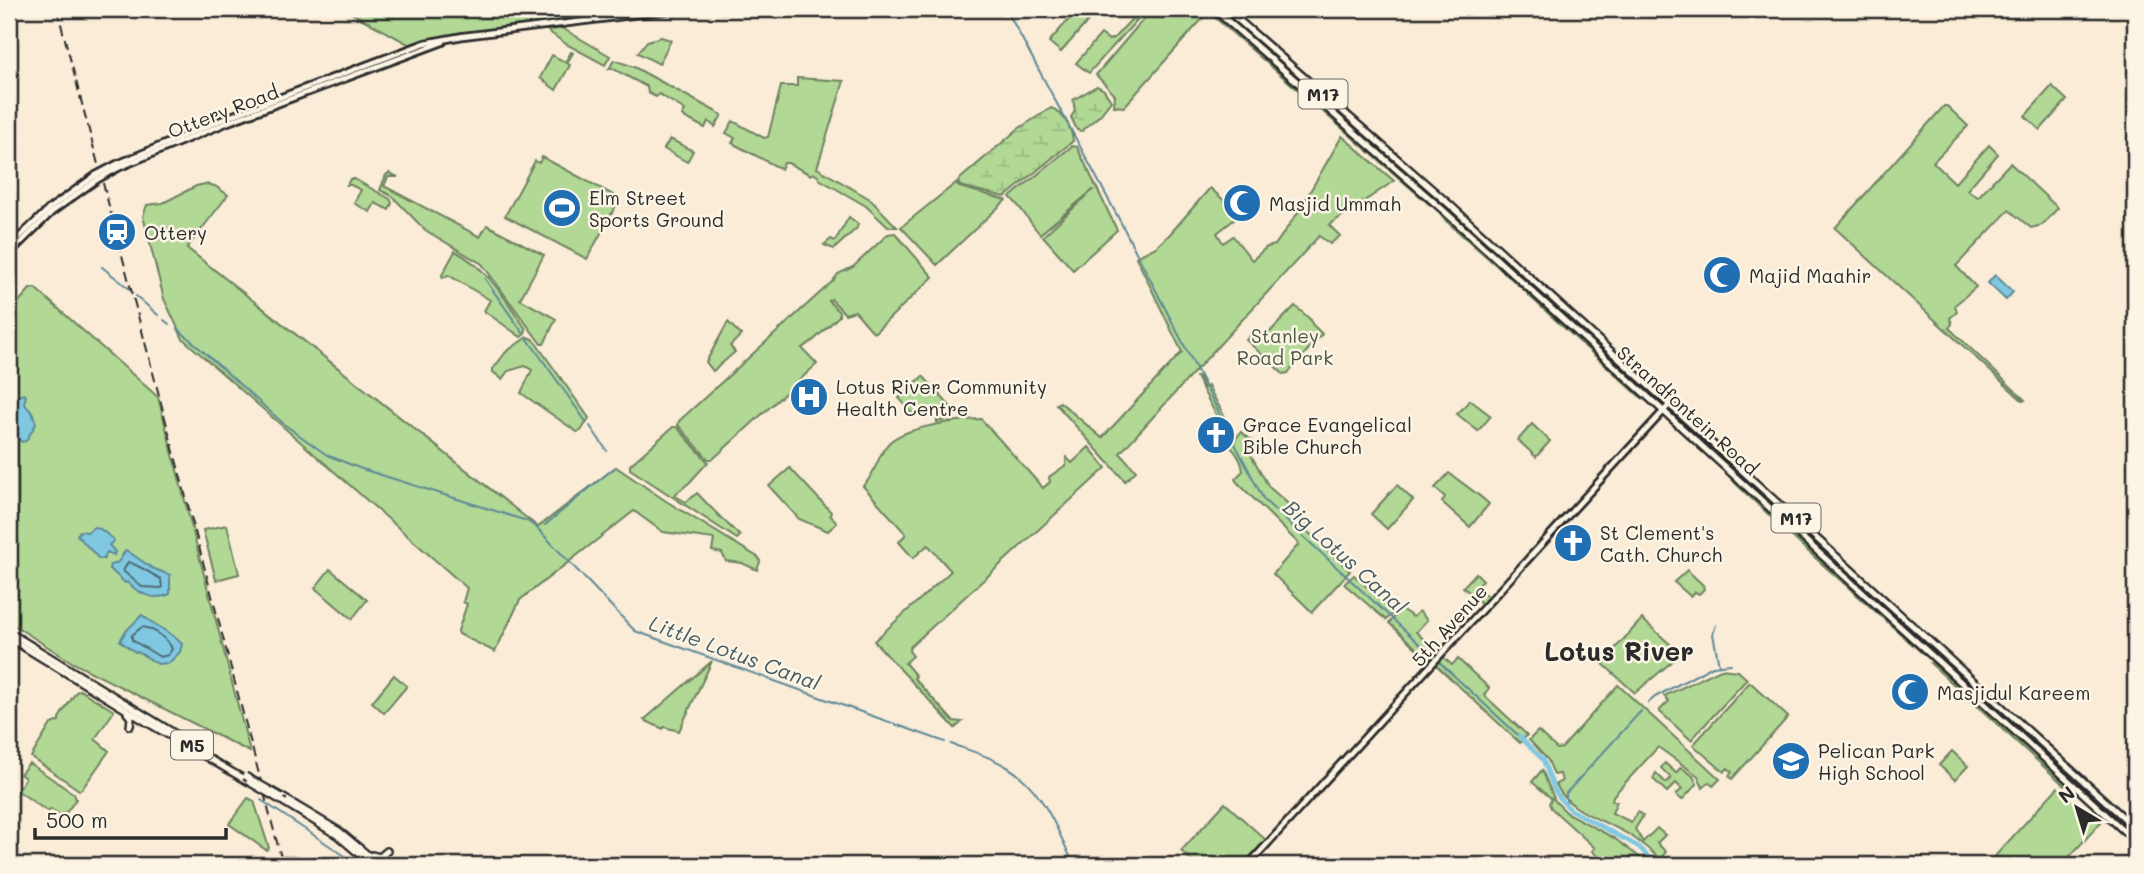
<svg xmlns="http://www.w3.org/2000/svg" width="2144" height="874" font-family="Mali,sans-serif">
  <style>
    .green { fill: #b1d894; stroke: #6e8260; stroke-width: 2 }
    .wetland { fill: url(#wetland-marsh); stroke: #6e8260; stroke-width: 2 }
    .water { fill: #80c8e1; stroke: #5e8998; stroke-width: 2 }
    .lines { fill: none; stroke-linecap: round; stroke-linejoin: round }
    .shore { stroke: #4d6a74; stroke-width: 2 }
    .stream { stroke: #5e8998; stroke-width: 2 }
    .river { stroke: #80c8e1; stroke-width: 4.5 }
    .secondary-casing { stroke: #2b2b2b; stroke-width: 10 }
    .primary-casing { stroke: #2b2b2b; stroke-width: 10 }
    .secondary { stroke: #fcf5e5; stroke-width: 4.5 }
    .primary { stroke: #fcf5e5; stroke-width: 5 }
    .rail { stroke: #2b2b2b; stroke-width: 2; stroke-dasharray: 10 5; stroke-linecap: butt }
    .secondary-bridge-casing { stroke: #2b2b2b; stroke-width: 10; stroke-linecap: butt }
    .primary-bridge-casing { stroke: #2b2b2b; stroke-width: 10; stroke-linecap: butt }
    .secondary-bridge { stroke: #fcf5e5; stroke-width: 4.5 }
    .primary-bridge { stroke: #fcf5e5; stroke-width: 5 }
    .labels { text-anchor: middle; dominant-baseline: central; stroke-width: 5; stroke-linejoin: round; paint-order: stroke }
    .shield { fill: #fcf5e5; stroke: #6a6863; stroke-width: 2 }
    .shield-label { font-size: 18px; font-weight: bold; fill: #2b2b2b }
    .street-label { font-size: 19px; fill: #2b2b2b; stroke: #fcf5e5 }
    .poi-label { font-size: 19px; fill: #2b2b2b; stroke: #fcf5e5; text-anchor: start }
    .park-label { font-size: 19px; fill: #4c5645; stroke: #fcf5e5 }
    .water-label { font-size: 21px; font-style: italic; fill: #445a62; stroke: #fcf5e5 }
    .district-label { font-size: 26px; font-weight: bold; fill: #2b2b2b; stroke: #fcf5e5 }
  </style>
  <defs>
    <pattern id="wetland-marsh" width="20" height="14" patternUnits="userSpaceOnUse" patternTransform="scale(1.75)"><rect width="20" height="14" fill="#b1d894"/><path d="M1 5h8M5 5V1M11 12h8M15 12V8" fill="none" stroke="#98ba80"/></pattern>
  </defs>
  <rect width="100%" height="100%" fill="#faecd7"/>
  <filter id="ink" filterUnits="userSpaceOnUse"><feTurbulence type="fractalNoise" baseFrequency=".0143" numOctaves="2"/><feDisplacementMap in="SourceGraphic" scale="14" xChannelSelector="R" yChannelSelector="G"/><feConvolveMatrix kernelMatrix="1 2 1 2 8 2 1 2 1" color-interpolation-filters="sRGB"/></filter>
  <g filter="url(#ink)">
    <g class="green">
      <path d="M 344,9 L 637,9 L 635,12 L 450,36 L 410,45 Z"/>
      <path d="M 1141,9 L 1147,9 L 1089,73 L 1076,63 L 1101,34 L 1109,40 L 1114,38 Z"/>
      <path d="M 1152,9 L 1197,9 L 1204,14 L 1204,17 L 1124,107 L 1114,106 L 1115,95 L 1096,75 Z"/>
      <path d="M 1205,9 L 1208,9 L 1430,205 Z"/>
      <path d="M 1077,10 L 1089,20 L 1061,52 L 1049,42 Z"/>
      <path d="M 562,28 L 610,56 L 605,65 L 566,44 L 548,31 Z"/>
      <path d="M 661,37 L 671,40 L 659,64 L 638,53 L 647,41 Z"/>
      <path d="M 571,52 L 573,53 L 567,63 L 570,65 L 556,90 L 540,78 L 552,55 L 565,62 Z"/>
      <path d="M 614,60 L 634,67 L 722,115 L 715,127 L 708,121 L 705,128 L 682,116 L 685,110 L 659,94 L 656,97 L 648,93 L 647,87 L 612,68 L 609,69 Z"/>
      <path d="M 1280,60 L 1434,194 L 1431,197 L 1304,85 Z"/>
      <path d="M 797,78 L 844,81 L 817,168 L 870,199 L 897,227 L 888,227 L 866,206 L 819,179 L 819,177 L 813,173 L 811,175 L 788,163 L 784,163 L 781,169 L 732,143 L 735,138 L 726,133 L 733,121 L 764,138 L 768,137 L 781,86 L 797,86 Z"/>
      <path d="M 2052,86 L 2067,100 L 2040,130 L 2025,116 Z"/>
      <path d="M 1944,106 L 1947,106 L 1968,126 L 1933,162 L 1955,183 L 1989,145 L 1998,154 L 1967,190 L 1978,197 L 2010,163 L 2058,208 L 2042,225 L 2031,228 L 2009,210 L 1956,266 L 1976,287 L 1955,305 L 1957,312 L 1950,318 L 1952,324 L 1949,328 L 2025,400 L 2023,401 L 1835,228 Z"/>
      <path d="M 1342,136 L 1394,181 L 1329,225 L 1340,236 L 1330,244 L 1319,236 L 1120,453 L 1136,471 L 1125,481 L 1056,404 L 1060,402 L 1102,438 L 1182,352 L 1136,257 L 1156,247 L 1170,234 L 1210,188 L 1237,212 L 1235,219 L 1217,233 L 1223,243 L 1233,236 L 1252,260 L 1267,247 L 1275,245 L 1297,214 Z"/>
      <path d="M 670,139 L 693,151 L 687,162 L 664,149 Z"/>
      <path d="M 1072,146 L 1077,147 L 1117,230 L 1073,270 L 1043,236 L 1094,189 L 1040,234 C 1029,222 1022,208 1010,197 Z"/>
      <path d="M 542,157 L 617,197 L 619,200 L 587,259 L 505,216 L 535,161 L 539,163 Z"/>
      <path d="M 389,173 L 398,177 L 388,177 L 384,186 L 480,237 L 487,225 L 544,255 L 520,299 L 556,319 L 544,344 L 541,344 L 482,264 L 425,230 L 392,196 L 380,190 L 386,175 Z"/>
      <path d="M 350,179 L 354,179 L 390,199 L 392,203 L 389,210 L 375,203 L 370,212 L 354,203 L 361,190 L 351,185 L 347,185 Z"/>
      <path d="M 956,183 L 959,187 L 1006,200 L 937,265 L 901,227 Z"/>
      <path d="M 205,184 L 215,186 L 228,195 L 187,248 L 538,527 L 616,467 L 666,501 L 759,558 L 760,562 L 757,570 L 742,563 L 726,561 L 722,553 L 712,551 L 714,539 L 663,532 L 634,511 L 520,600 L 495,652 L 459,634 L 458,631 L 467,604 L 463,602 L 467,588 L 183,339 L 164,299 L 143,216 L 147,205 L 163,203 L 196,186 Z"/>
      <path d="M 1440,213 L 1523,287 L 1524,290 L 1445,220 Z"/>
      <path d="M 849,217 L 858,224 L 857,228 L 834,249 L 824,245 L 831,239 L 835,241 Z"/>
      <path d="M 895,233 L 933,277 L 874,333 L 855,311 L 845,314 L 831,299 L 829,301 L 839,312 L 839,316 L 814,340 L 802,348 L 817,364 L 713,459 L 708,459 L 678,425 L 679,421 L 833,281 L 838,274 L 853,267 L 888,234 Z"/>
      <path d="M 455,251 C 488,268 505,299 526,329 L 525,334 L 521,337 L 484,311 L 490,300 L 448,275 L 443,278 L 442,275 Z"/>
      <path d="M 1500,254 L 1662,400 L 1659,402 L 1520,277 Z"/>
      <path d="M 35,288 L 158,397 L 250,752 L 73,663 L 9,622 L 9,313 L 30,289 Z"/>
      <path d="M 1528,292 L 1651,404 L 1638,395 L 1527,294 Z"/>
      <path d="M 1295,306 L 1311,320 L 1312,324 L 1322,334 L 1288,373 L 1283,374 L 1246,340 L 1256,329 L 1265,337 Z"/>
      <path d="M 728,322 L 741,335 L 730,346 L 735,352 L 713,371 L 706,362 Z"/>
      <path d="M 527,337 L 533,339 L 589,418 L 581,431 L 577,432 L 521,393 L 532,370 L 525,366 L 508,371 L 502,379 L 493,372 L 493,369 L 506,352 Z"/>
      <path d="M 923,376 L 956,413 L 954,418 L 937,422 L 934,408 L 911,413 L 900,399 L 899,398 Z"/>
      <path d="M 1198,376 L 1204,388 L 1208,386 L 1233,432 L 1228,437 L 1196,377 Z"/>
      <path d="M 1470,400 L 1491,416 L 1478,431 L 1457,414 Z"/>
      <path d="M 1674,412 L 1930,644 L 1928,646 L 1703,443 L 1673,413 Z"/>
      <path d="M 981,419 L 1043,488 L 1050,482 L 1049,477 L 1066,465 L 1066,457 L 1072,463 L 1089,447 L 1106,468 L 910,647 L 909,651 L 913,656 L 905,663 L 916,676 L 914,678 L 953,721 L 962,722 L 955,728 L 874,641 L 951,571 L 928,545 L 913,558 L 899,542 L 906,534 L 863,486 C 876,474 877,456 888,444 C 902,427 959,420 981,419 Z"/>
      <path d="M 1532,424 L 1550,441 L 1536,457 L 1518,440 Z"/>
      <path d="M 673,427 L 677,427 L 708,462 L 689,483 L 674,495 L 686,502 L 697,493 C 711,508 726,523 740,536 L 737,539 L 630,469 L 630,465 Z"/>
      <path d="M 1241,432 L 1259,446 L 1251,455 L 1269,487 L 1312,525 L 1307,531 L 1350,571 L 1312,612 L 1273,574 L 1299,544 L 1237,482 L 1235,479 L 1243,471 C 1242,461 1237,453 1230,446 Z"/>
      <path d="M 790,468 L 831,512 L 830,515 L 837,523 L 828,531 L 799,519 L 769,486 Z"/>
      <path d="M 1723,469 L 1915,644 L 1923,652 L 1922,653 L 1803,547 L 1736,484 Z"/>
      <path d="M 1449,473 C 1463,484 1476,492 1489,504 L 1470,527 L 1442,502 L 1445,497 L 1435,488 Z"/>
      <path d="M 1397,485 L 1413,500 L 1387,529 L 1371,514 Z"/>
      <path d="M 227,525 L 239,574 L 216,580 L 203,530 Z"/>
      <path d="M 330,569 L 367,600 L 352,619 L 315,588 Z"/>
      <path d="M 1687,570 L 1703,585 L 1704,589 L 1699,594 L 1695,592 L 1690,596 L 1674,582 Z"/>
      <path d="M 1476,573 L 1483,580 L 1477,587 L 1488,597 L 1482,604 L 1463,587 Z"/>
      <path d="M 1354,575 L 1394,612 L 1386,620 L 1344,584 Z"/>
      <path d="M 1401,609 L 1413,617 L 1419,611 L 1427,620 L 1416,632 L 1438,653 L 1430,661 L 1389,623 Z"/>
      <path d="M 1642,619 L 1681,654 L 1635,693 L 1602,663 Z"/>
      <path d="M 1941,654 L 2108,807 L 2106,809 L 1953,671 L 1940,658 Z"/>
      <path d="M 1443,657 L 1452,665 L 1458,659 L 1489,688 L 1484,695 L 1527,735 L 1520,743 L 1436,665 Z"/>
      <path d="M 712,661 L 679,731 L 664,727 L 663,729 L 644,720 Z"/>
      <path d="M 1932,662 L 2068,785 L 2065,786 L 1930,663 Z"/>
      <path d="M 1721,669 L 1738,671 L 1747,679 L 1691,740 L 1659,711 L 1669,701 L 1664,696 Z"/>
      <path d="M 394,675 L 407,686 L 384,713 L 372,702 Z"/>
      <path d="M 1750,682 L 1788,717 L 1732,779 L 1729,776 L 1732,772 L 1728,768 L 1724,772 L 1693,745 Z"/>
      <path d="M 1618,685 L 1720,779 L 1713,786 L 1709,782 L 1703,788 L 1698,776 L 1658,747 L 1613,796 L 1612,801 L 1617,801 L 1612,813 L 1631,822 L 1638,812 L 1643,816 L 1635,829 L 1643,842 L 1657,828 L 1665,835 L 1657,843 L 1666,852 L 1660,859 C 1652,852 1642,843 1631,836 C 1607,820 1568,813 1556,784 L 1562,781 L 1560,774 L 1554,775 L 1548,760 L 1529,740 L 1538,731 L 1557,749 L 1562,748 Z"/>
      <path d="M 80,690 L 114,711 L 95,739 L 109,751 L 82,789 L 79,790 L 31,757 L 51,724 L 59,721 L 59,718 L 76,692 Z"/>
      <path d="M 1952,751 L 1968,766 L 1955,780 L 1939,765 Z"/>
      <path d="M 29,763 L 74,794 L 76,799 L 66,813 L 64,812 L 61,816 L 51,809 L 48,812 L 18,791 L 25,778 L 20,774 Z"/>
      <path d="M 1665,763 L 1676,773 L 1681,767 L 1693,776 L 1697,784 L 1682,800 L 1676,795 L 1682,789 L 1676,783 L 1667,792 L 1653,779 L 1656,773 L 1666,783 L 1671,778 L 1661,768 Z"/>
      <path d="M 1542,770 L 1555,801 L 1567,813 L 1614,838 L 1650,865 L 1613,865 L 1615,863 L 1607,857 L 1603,861 L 1592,851 L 1595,848 L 1551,808 L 1549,803 L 1552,799 L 1532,782 Z"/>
      <path d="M 2058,787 L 2101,822 L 2062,865 L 1987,865 Z"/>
      <path d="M 248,798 L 254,801 L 269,848 L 266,850 L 229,824 Z"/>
      <path d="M 1225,803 L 1267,841 L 1245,865 L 1197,865 L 1181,851 Z"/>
    </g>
    <g class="wetland">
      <path d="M 1097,86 L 1104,90 L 1111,101 L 1100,115 L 1082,131 L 1077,130 L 1071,117 L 1075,111 L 1073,100 Z"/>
      <path d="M 1051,108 C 1063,112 1072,128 1073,141 L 1005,197 L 960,186 L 958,182 L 960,179 L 1018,129 Z"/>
    </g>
    <g class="water">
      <path d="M 1995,275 L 2013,292 L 2006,300 L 1988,283 Z"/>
      <path d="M 24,394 L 26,396 L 24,403 L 33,414 L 36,424 L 26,441 L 22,442 L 9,431 L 9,395 L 16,397 Z"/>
      <path d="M 94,527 L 100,529 L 113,539 L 114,541 L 109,545 L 115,552 L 114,555 L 107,552 L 104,559 L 99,559 L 77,535 L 80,531 L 87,532 Z"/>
      <path d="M 126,550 L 152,568 L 170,575 L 170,594 C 154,602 138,593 127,582 L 125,583 L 109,568 L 110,565 C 121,564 120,557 126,550 Z"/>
      <path d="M 142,615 C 154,626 171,631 182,644 L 180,652 L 169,663 L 158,664 L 138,652 L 135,652 L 120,641 L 125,632 Z"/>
    </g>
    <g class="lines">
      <g class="shore">
        <path d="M 128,562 C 137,564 151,574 161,579 L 162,588 L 142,587 L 123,571 Z"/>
        <path d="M 142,627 C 153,628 168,639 172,649 L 168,655 L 160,657 L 132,640 L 132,635 Z"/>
      </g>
      <g class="stream">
        <path d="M 1006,9 L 1119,219 L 1264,500 L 1519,736"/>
        <path d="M 102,267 L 131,290"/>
        <path d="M 485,279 L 523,333"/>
        <path d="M 136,296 L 158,315"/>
        <path d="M 164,320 L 169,324"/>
        <path d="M 177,328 L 285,425 L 327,455 L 359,468 L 527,521 L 536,527 L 635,631 L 945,742"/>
        <path d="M 527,338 L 587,423"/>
        <path d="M 590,426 L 607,451"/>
        <path d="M 545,525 L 614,468"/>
        <path d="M 1716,625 L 1713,634 L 1719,665"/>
        <path d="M 1648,703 L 1655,697 L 1713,666 L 1731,664"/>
        <path d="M 951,744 C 968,750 986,755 1002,764 C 1042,785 1056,827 1074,865"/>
        <path d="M 261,800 L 345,856"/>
        <path d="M 1566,805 L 1566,793 L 1569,790 L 1641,711"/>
      </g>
      <path class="river" d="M 1519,736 L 1543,760 L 1555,791 L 1562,801 L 1571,810 L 1639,847 L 1656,865"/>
      <defs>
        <g id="secondary">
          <path d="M 721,9 L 725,9"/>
          <path d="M 117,164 L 231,116 L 425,43 L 463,36 L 681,9"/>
          <path d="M 118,168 L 231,121 L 443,42"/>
          <path d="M 9,247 L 50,208 L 96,175"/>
          <path d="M 9,254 L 52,212 L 98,179"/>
          <path d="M 1248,865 L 1670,404"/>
        </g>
        <g id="primary">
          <path d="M 1214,9 L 1444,211 L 2135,841"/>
          <path d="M 1226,9 L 1450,205 L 2135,828"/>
          <path d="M 9,632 L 200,749"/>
          <path d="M 9,638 L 148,723 L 249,782"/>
          <path d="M 127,713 L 131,718 L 130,726"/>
          <path d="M 282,797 L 339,831 L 380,865"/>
          <path d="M 285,803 L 337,835 L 372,865"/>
          <path d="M 372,855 L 380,857 L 387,851"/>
        </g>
      </defs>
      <use href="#secondary" class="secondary-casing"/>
      <use href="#primary" class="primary-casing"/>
      <use href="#secondary" class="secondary"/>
      <use href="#primary" class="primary"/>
      <path class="rail" d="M 57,9 L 283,865"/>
      <defs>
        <g id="secondary-bridge">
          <path d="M 96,175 L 117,164"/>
          <path d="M 98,179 L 118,168"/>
        </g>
        <g id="primary-bridge">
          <path d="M 245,776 L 282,797"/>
          <path d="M 249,782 L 285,803"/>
        </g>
      </defs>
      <use href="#secondary-bridge" class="secondary-bridge-casing"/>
      <use href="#primary-bridge" class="primary-bridge-casing"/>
      <use href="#secondary-bridge" class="secondary-bridge"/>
      <use href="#primary-bridge" class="primary-bridge"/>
    </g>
  </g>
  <defs>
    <symbol id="mosque-disc" viewBox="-11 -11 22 22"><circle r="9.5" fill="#1f6fb2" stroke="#fcf5e5"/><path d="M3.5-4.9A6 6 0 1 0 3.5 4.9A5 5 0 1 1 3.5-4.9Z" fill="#fff"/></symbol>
    <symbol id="stadium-disc" viewBox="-11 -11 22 22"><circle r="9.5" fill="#1f6fb2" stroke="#fcf5e5"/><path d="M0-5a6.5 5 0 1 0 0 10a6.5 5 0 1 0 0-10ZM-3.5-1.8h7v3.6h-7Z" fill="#fff"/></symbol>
    <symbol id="station-disc" viewBox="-11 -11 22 22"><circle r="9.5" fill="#1f6fb2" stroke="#fcf5e5"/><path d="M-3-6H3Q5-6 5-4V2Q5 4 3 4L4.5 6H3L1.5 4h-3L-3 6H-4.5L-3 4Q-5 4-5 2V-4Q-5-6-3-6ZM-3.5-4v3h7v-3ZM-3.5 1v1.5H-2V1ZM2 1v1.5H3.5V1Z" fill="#fff"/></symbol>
    <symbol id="hospital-disc" viewBox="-11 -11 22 22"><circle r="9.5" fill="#1f6fb2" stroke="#fcf5e5"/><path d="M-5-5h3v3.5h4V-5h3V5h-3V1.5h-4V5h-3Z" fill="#fff"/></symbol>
    <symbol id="church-disc" viewBox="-11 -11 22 22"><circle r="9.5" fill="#1f6fb2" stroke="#fcf5e5"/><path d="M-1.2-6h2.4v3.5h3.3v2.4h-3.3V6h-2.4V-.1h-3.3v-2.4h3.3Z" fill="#fff"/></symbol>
    <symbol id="school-disc" viewBox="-11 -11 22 22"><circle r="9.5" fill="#1f6fb2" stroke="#fcf5e5"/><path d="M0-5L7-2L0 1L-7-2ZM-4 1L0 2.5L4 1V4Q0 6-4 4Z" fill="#fff"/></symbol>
  </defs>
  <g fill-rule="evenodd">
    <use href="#mosque-disc" x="1220" y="181" width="44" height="44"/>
    <use href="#stadium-disc" x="540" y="186" width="44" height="44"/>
    <use href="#station-disc" x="95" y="210" width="44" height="44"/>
    <use href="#mosque-disc" x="1700" y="253" width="44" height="44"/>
    <use href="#hospital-disc" x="787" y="375" width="44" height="44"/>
    <use href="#church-disc" x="1194" y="413" width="44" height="44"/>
    <use href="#church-disc" x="1551" y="521" width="44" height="44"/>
    <use href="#mosque-disc" x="1888" y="670" width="44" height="44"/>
    <use href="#school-disc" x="1769" y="739" width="44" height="44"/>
  </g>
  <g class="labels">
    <g class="shield">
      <rect x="1298.5" y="79.5" width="49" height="29" rx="5"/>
      <rect x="1771.5" y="503.5" width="49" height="29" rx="5"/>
      <rect x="171" y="730.5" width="42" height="29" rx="5"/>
    </g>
    <g class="shield-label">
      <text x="1323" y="94">M17</text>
      <text x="1796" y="518">M17</text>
      <text x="192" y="745">M5</text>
    </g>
    <g class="street-label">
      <text transform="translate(223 111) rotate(-21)">Ottery Road</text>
      <text transform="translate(1688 410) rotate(42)">Strandfontein Road</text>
      <text transform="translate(1449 625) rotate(-48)">5th Avenue</text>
    </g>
    <g class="poi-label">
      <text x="589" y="197">Elm Street<tspan x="589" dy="22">Sports Ground</tspan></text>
      <text x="1269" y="203">Masjid Ummah</text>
      <text x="144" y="232">Ottery</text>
      <text x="1749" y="275">Majid Maahir</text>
      <text x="836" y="386">Lotus River Community<tspan x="836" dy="22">Health Centre</tspan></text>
      <text x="1243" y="424">Grace Evangelical<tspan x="1243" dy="22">Bible Church</tspan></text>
      <text x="1600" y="532">St Clement's<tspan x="1600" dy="22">Cath. Church</tspan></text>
      <text x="1937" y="692">Masjidul Kareem</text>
      <text x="1818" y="750">Pelican Park<tspan x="1818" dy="22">High School</tspan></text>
    </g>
    <g class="park-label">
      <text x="1285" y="335">Stanley<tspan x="1285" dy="22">Road Park</tspan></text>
    </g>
    <g class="water-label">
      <text transform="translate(1346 556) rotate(42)">Big Lotus Canal</text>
      <text transform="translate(735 652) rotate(20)">Little Lotus Canal</text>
    </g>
    <g class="district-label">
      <text x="1619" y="651">Lotus River</text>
    </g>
  </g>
  <rect width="2144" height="874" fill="none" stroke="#fcf5e5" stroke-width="35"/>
  <rect x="18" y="18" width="2109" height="839" fill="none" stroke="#2b2b2b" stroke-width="2.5" filter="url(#ink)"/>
  <g transform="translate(2077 808) rotate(322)" stroke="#fcf5e5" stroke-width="5" paint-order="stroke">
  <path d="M0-5L12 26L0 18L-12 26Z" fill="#2b2b2b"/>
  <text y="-10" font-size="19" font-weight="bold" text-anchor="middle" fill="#2b2b2b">N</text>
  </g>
  <path d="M35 828v10h191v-10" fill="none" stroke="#2b2b2b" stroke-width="3.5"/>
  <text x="46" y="828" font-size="21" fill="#2b2b2b" stroke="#fcf5e5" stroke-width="5" paint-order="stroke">500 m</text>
</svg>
